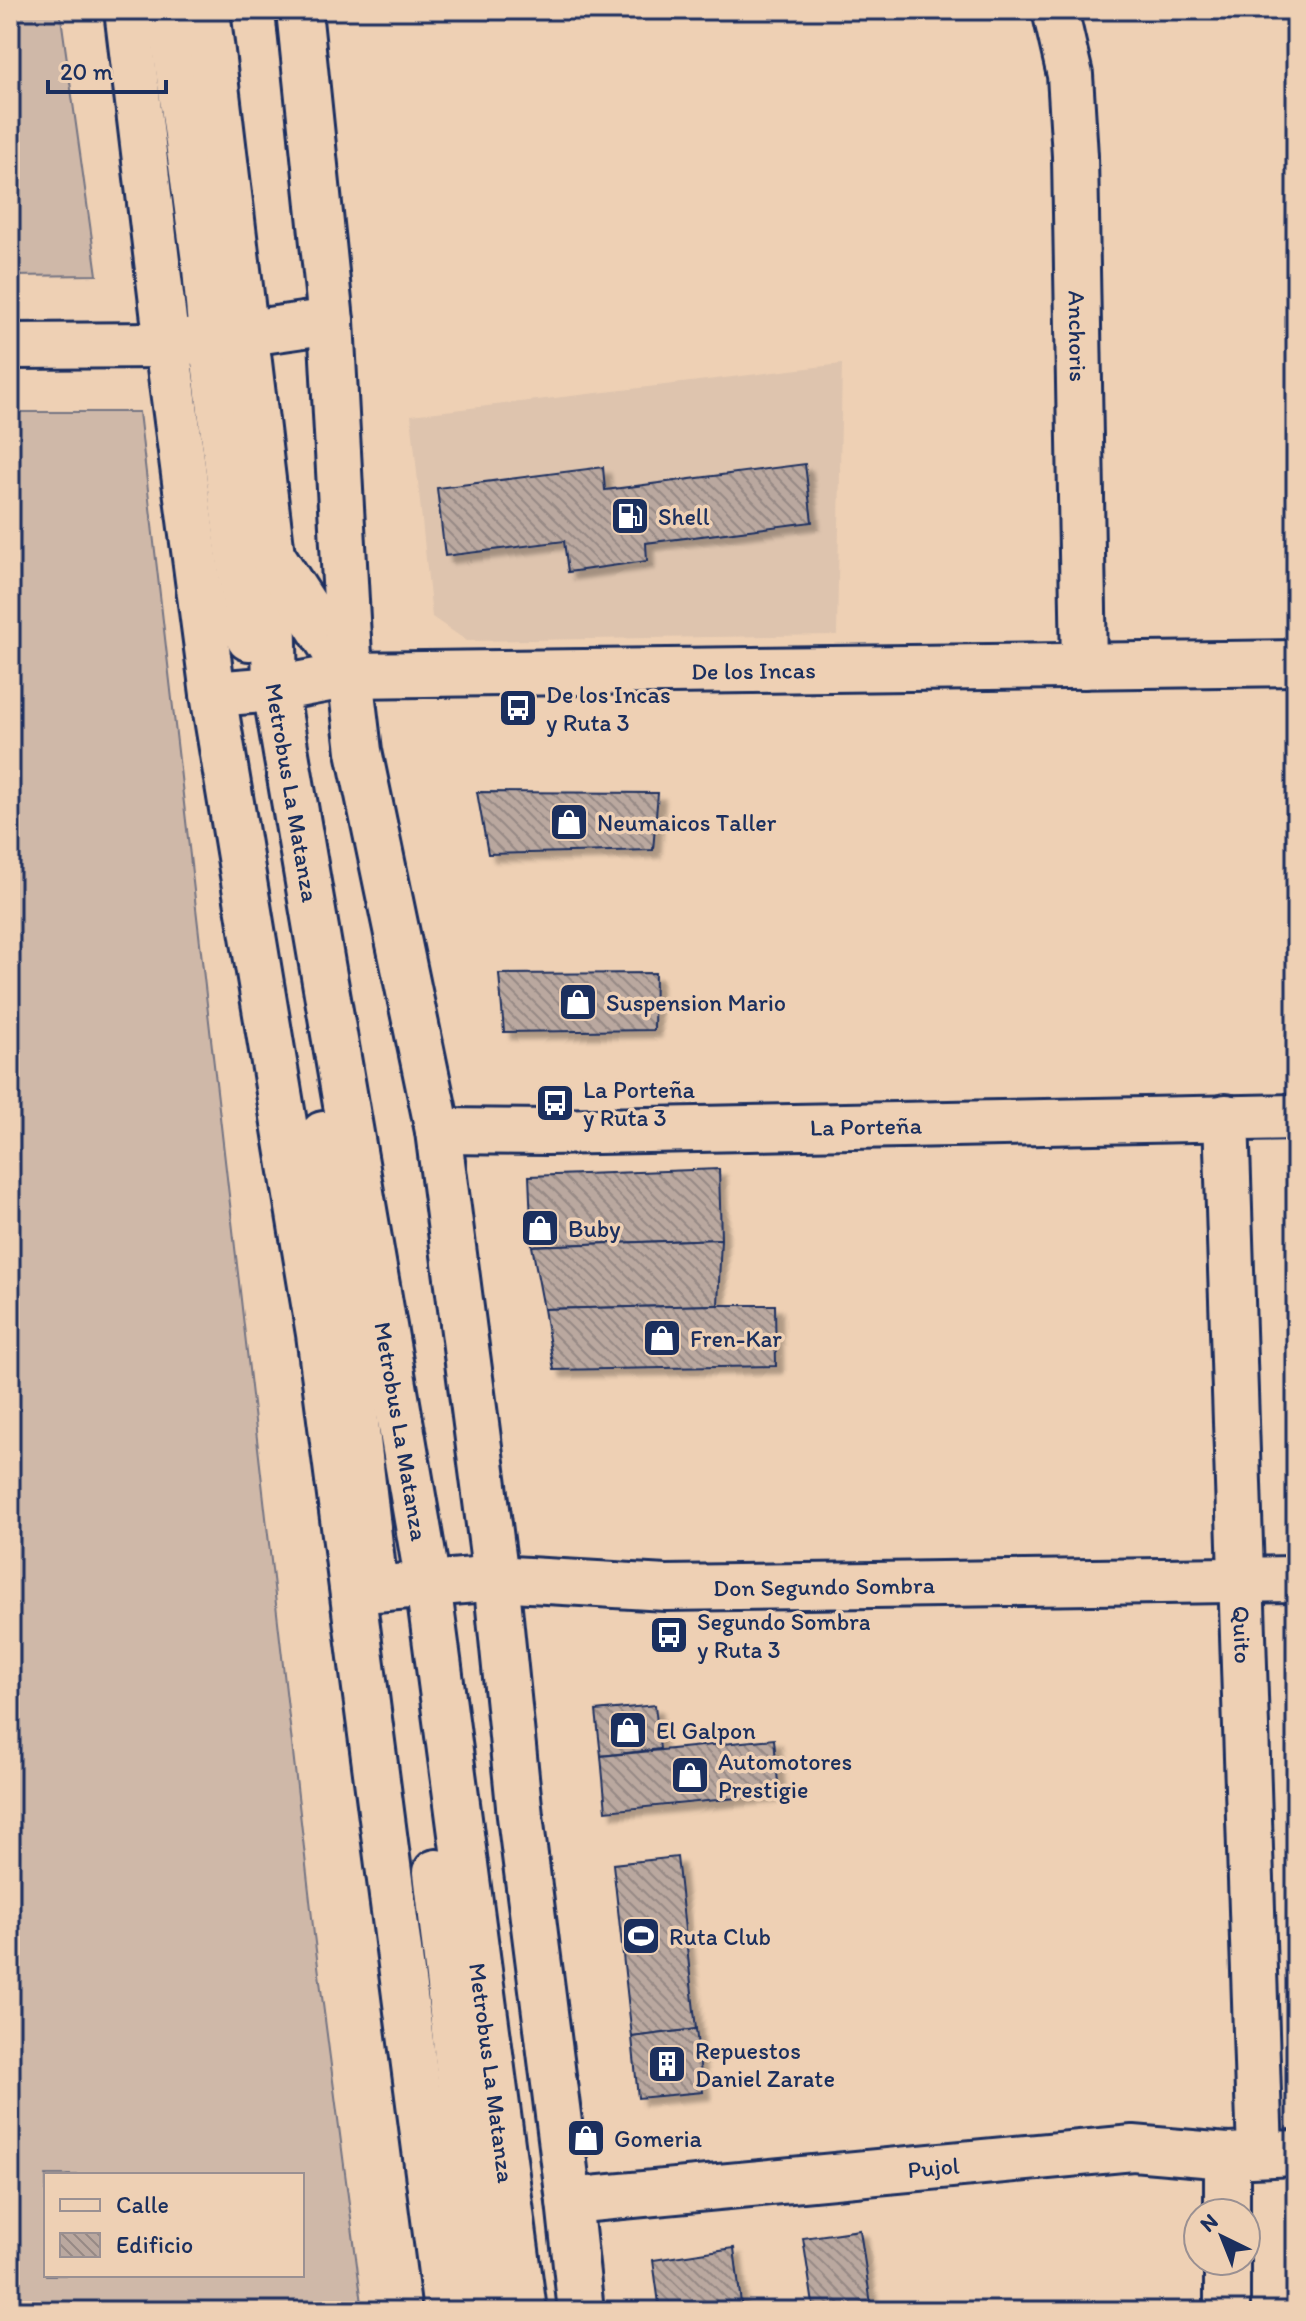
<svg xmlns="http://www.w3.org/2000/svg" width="1306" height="2321" font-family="Itim,sans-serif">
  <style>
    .built { fill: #dec4ae }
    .grass { fill: #cfb8a8; stroke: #757483; stroke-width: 2; fill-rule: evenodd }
    .building { fill: url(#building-back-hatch); stroke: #1b2f5e; stroke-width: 2; filter: url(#shadow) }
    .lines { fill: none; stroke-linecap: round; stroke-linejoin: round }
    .minor-casing { stroke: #1b2f5e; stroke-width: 50 }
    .major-casing { stroke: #1b2f5e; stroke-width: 50 }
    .highway-casing { stroke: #1b2f5e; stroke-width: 50 }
    .minor { stroke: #eed0b4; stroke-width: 44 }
    .major { stroke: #eed0b4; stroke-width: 44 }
    .highway { stroke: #eed0b4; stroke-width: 44 }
    .labels { text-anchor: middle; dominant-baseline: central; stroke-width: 7; stroke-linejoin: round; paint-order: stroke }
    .street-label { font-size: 24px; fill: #1b2f5e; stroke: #eed0b4 }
    .poi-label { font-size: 24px; fill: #1b2f5e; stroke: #eed0b4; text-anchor: start }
  </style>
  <defs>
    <pattern id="building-back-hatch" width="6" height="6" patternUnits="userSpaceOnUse" patternTransform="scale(2)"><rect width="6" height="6" fill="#baa89f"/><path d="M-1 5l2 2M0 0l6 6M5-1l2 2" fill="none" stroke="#968985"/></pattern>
    <filter id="shadow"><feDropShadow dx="7" dy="7" stdDeviation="2" flood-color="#0004"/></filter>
  </defs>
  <rect width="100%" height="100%" fill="#eed0b4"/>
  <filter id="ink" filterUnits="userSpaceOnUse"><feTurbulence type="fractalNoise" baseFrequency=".0125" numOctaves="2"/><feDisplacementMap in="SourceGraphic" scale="16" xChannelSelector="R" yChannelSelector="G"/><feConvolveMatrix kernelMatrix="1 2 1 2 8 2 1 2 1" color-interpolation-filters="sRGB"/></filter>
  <g filter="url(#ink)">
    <path class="built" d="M 842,364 L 837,635 L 467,641 L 432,617 L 411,415 Z"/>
    <g class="grass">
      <path d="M 10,10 L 60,10 L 97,275 L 10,276 Z"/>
      <path d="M 10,412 L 139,412 L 314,1935 L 363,2311 L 10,2311 ZM 46,2175 L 302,2175 L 302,2275 L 46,2275 Z"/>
    </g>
    <g class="building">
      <path d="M 805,464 L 812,522 L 646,543 L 647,561 L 568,572 L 564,541 L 445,556 L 437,488 L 603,467 L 605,490 Z"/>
      <path d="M 477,792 L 658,793 L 653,850 L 488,854 Z"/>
      <path d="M 655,973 L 654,1030 L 504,1032 L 499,974 Z"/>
      <path d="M 719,1169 L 721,1239 L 532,1246 L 529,1176 Z"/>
      <path d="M 721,1239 L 718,1305 L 544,1309 L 532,1246 Z"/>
      <path d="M 718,1305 L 775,1305 L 776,1366 L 554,1370 L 544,1309 Z"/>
      <path d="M 655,1705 L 660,1749 L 601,1756 L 596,1711 Z"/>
      <path d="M 774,1739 L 779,1794 L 606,1811 L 601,1756 Z"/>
      <path d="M 677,1857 L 696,2029 L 632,2037 L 613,1864 Z"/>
      <path d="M 696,2029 L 703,2092 L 638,2098 L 632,2037 Z"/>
      <path d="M 860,2230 L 872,2311 L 814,2311 L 803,2238 Z"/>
      <path d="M 734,2248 L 742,2311 L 660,2311 L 653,2260 Z"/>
    </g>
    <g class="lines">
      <defs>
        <g id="minor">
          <path d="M 170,10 L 205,268 L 211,338 L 249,638"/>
          <path id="s1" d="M 207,10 L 272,555 L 275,689 L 428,1584 L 524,2311"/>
          <path id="s2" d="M 1055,10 L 1070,75 L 1075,156 L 1084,666"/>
          <path d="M 10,346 L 167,345"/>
          <path d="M 272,555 L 350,675"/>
          <path id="s3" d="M 213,694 L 275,689 L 350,675 L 1296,663"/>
          <path id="s4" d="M 1226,1117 L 1260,2154"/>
          <path id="s5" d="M 438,1131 L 547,1132 L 1296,1117"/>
          <path d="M 323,1134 L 375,1588"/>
          <path id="s6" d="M 353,1591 L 496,1578 L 666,1588 L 1296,1579"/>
          <path d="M 436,1872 L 486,2311"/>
          <path id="s7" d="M 569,2201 L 1133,2148 L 1227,2156 L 1296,2153"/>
          <path d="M 1227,2213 L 1227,2156"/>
          <path d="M 1227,2311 L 1227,2261"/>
        </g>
        <path id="major" d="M 167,345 L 331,321"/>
        <g id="highway">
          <path d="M 127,10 L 167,345 L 213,694 L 319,1334 L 446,2311"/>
          <path d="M 299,10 L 331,321 L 350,675 L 359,751 L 438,1131 L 496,1578 L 520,1816 L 569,2201 L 581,2311"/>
        </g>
      </defs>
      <use href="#minor" class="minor-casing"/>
      <use href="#major" class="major-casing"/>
      <use href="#highway" class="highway-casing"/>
      <use href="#minor" class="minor"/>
      <use href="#major" class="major"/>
      <use href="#highway" class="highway"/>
    </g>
  </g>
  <defs>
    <symbol id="fuel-square" viewBox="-11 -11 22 22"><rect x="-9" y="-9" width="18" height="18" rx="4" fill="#1b2f5e" stroke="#eed0b4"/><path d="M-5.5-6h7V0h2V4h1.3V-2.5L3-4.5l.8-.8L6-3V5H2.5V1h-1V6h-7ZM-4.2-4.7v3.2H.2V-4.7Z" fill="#fff"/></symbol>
    <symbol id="bus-square" viewBox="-11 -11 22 22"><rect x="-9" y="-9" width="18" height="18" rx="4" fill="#1b2f5e" stroke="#eed0b4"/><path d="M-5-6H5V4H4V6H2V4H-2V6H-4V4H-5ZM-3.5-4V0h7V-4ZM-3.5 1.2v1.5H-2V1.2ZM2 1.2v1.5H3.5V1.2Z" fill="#fff"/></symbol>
    <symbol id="shop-square" viewBox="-11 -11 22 22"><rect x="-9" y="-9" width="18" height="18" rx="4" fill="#1b2f5e" stroke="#eed0b4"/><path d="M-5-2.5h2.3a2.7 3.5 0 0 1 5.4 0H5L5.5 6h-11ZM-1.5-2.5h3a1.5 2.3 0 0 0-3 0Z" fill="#fff"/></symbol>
    <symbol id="stadium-square" viewBox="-11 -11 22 22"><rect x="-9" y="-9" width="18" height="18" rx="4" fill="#1b2f5e" stroke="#eed0b4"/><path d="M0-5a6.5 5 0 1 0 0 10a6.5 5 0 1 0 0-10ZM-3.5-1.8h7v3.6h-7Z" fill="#fff"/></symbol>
    <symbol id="building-square" viewBox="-11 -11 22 22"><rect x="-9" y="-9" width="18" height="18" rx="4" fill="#1b2f5e" stroke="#eed0b4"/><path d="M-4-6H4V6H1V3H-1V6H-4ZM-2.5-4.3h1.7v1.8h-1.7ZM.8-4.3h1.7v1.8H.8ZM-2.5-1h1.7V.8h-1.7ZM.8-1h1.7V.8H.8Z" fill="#fff"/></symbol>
  </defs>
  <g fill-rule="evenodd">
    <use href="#fuel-square" x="608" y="494" width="44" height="44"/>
    <use href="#bus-square" x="496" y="686" width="44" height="44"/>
    <use href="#shop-square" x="547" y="800" width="44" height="44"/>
    <use href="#shop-square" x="556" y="980" width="44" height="44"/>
    <use href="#bus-square" x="533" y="1081" width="44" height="44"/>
    <use href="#shop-square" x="518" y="1206" width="44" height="44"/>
    <use href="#shop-square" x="640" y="1316" width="44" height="44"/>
    <use href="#bus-square" x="647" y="1613" width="44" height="44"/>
    <use href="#shop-square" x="606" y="1708" width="44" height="44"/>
    <use href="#shop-square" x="668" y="1753" width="44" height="44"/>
    <use href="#stadium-square" x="619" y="1914" width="44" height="44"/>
    <use href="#building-square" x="645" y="2042" width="44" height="44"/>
    <use href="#shop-square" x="564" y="2116" width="44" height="44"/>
  </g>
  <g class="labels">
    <g class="street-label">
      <text stroke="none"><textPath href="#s2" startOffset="328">Anchoris</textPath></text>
      <text stroke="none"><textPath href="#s3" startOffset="542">De los Incas</textPath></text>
      <text stroke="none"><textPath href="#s1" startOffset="788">Metrobus La Matanza</textPath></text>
      <text stroke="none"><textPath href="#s5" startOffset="428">La Porteña</textPath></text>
      <text stroke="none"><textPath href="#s1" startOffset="1436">Metrobus La Matanza</textPath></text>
      <text stroke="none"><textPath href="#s6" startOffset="472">Don Segundo Sombra</textPath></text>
      <text stroke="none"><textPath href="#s4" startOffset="518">Quito</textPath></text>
      <text stroke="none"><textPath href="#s1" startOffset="2084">Metrobus La Matanza</textPath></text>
      <text stroke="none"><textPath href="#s7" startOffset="366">Pujol</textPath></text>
    </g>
    <g class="poi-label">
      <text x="658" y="516">Shell</text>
      <text x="546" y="694">De los Incas<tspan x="546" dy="28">y Ruta 3</tspan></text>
      <text x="597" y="822">Neumaicos Taller</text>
      <text x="606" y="1002">Suspension Mario</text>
      <text x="583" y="1089">La Porteña<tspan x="583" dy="28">y Ruta 3</tspan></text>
      <text x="568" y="1228">Buby</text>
      <text x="690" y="1338">Fren-Kar</text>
      <text x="697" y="1621">Segundo Sombra<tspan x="697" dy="28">y Ruta 3</tspan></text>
      <text x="656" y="1730">El Galpon</text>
      <text x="718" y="1761">Automotores<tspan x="718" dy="28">Prestigie</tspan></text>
      <text x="669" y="1936">Ruta Club</text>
      <text x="695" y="2050">Repuestos<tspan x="695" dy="28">Daniel Zarate</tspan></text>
      <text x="614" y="2138">Gomeria</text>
    </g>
  </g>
  <rect width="1306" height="2321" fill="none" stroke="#eed0b4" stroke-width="40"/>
  <rect x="20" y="20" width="1266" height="2281" fill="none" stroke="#1b2f5e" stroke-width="3" filter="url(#ink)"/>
  <rect x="44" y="2173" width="260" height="104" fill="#eed0b4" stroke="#9a9092" stroke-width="2"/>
  <rect x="60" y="2199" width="40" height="12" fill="#eed0b4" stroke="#9a9092" stroke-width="2"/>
  <text x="116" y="2213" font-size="24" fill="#1b2f5e">Calle</text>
  <rect x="60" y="2233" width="40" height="24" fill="url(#building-back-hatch)" stroke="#9a9092" stroke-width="2"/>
  <text x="116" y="2253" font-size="24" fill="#1b2f5e">Edificio</text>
  <g transform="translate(1222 2237) rotate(317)"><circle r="38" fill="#eed0b4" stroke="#9a9092" stroke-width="2"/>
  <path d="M0-6L14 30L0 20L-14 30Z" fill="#1b2f5e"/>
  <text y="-12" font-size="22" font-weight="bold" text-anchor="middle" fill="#1b2f5e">N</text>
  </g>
  <path d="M48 80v12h118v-12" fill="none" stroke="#1b2f5e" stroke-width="4"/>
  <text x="60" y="80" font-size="24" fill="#1b2f5e" stroke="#eed0b4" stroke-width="6" paint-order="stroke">20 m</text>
</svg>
